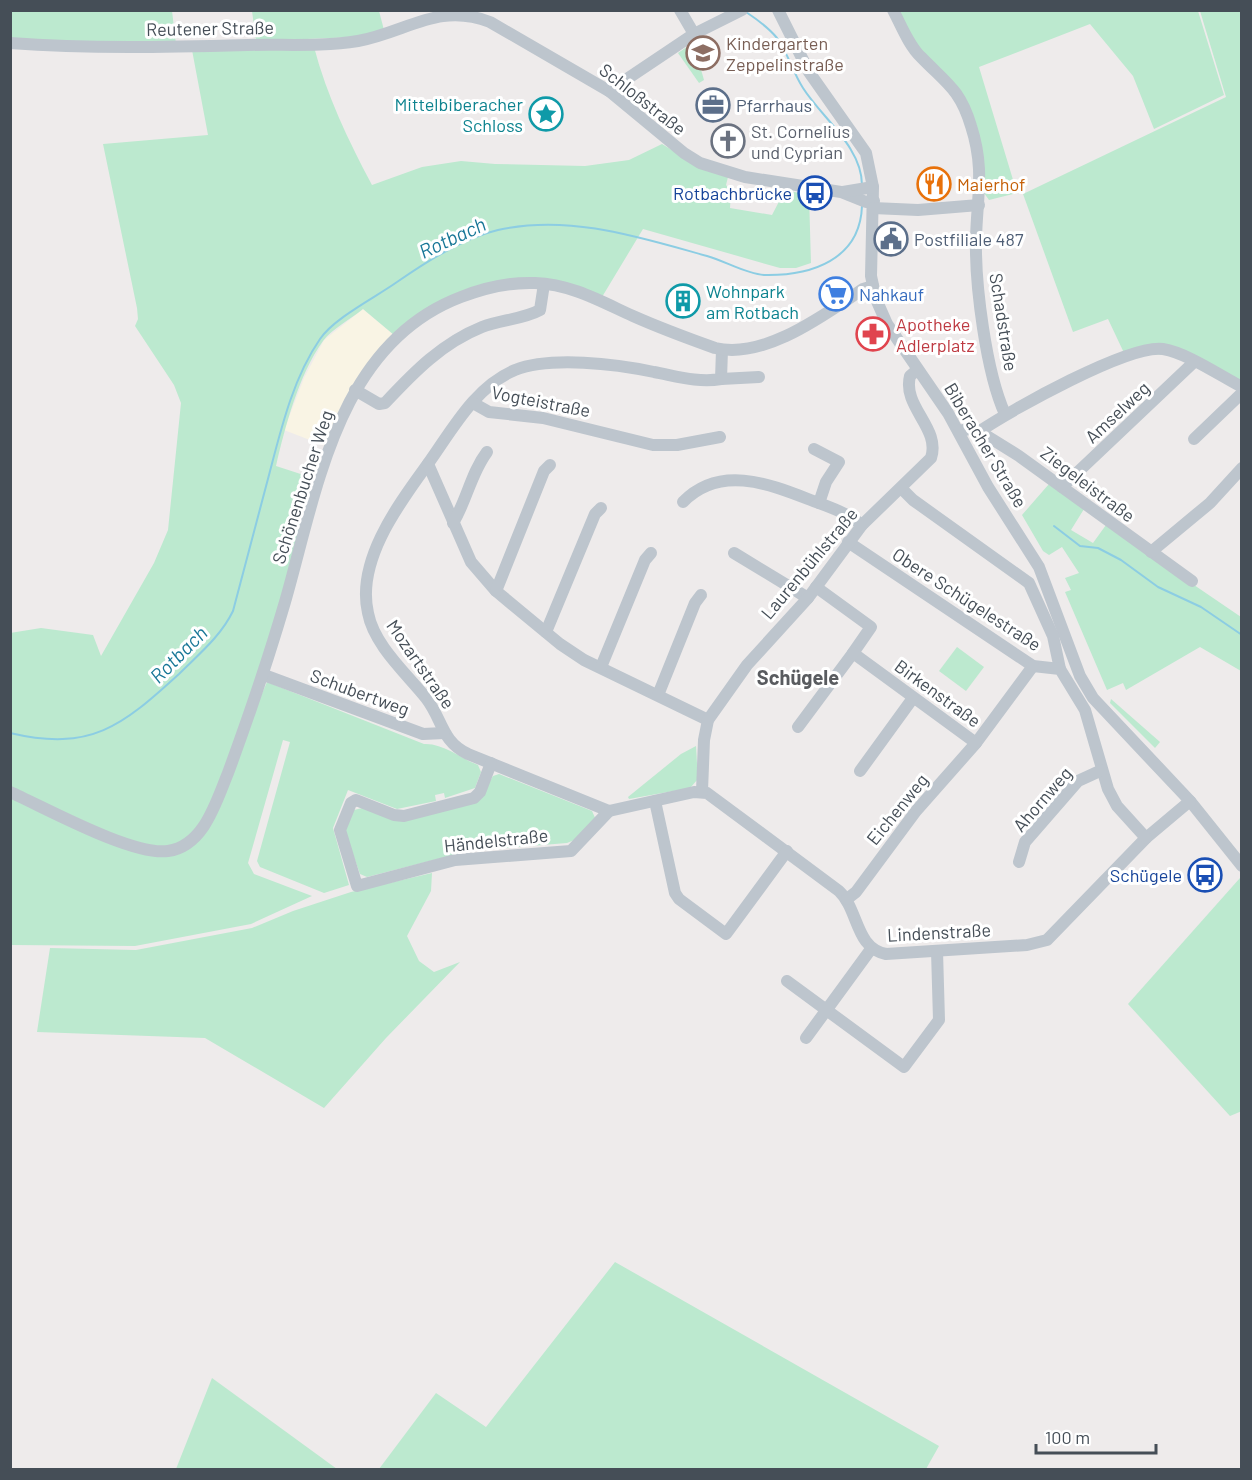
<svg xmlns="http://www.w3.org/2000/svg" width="1252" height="1480" font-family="Barlow,sans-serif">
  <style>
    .commercial { fill: #f9f4e4 }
    .green { fill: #bce9cf }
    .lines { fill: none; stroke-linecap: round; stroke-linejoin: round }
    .stream { stroke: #8ccde3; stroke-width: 2 }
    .minor { stroke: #bdc5cd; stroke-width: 12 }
    .labels { text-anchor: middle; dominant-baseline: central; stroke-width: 6; stroke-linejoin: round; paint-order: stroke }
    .street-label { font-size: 18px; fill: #454e57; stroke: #fff }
    .education-label { font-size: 18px; fill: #785e54; stroke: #fff; text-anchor: start }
    .culture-label { font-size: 18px; fill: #0d838f; stroke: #fff; text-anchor: end }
    .service-label { font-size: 18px; fill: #4e5e75; stroke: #fff; text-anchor: start }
    .worship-label { font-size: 18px; fill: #5b616d; stroke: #fff; text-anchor: start }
    .food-label { font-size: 18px; fill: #c56008; stroke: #fff; text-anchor: start }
    .transit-label { font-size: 18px; fill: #164399; stroke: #fff; text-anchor: end }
    .shop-label { font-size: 18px; fill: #366cbe; stroke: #fff; text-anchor: start }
    .health-label { font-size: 18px; fill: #be3a42; stroke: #fff; text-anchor: start }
    .water-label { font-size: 20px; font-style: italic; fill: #187797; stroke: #fff }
    .neighbourhood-label { font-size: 20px; font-weight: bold; fill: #595b5f; stroke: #fff }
  </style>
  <rect width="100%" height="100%" fill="#eeebeb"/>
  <path class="commercial" d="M 363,309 L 394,335 L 328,447 L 284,430 L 304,378 L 324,340 Z"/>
  <g class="green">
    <path d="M 10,11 L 172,11 L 176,44 L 11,40 Z"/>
    <path d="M 252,11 L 379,11 L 384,30 L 356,37 L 256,41 Z"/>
    <path d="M 895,11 L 1198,11 L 1224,95 L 1154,129 L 1133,76 L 1090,24 L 979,67 L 1017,193 L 989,200 L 984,193 L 974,125 L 921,55 Z"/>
    <path d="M 1200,11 L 1241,11 L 1241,383 L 1187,354 L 1125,355 L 1108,319 L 1073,332 L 1023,194 L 1226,97 Z"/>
    <path d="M 688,46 L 700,66 L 704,80 L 699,83 L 678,53 Z"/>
    <path d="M 314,47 C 327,96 348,140 372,185 L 422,167 L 461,161 L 495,164 L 585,166 L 629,160 L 662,144 L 698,166 L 728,177 L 726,185 L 731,191 L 730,208 L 772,215 L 785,190 L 809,195 L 811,263 L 796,268 L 780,268 L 643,229 L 602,297 L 503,281 L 394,335 L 363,309 C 351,319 332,329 323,341 C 299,374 285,427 276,466 L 316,479 L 272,634 L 218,792 L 194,835 L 170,848 L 128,841 L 11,788 L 10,633 L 41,628 L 93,635 L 101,656 L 154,563 L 168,530 L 181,403 L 174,385 L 135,326 L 138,319 L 137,308 L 103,144 L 208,135 L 192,50 Z"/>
    <path d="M 1049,484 L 1084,509 L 1071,530 L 1093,543 L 1106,525 L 1241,617 L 1241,671 L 1200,647 L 1126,690 L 1123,683 L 1107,690 L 1065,592 L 1071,590 L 1065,578 L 1079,573 L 1062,547 L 1049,555 L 1043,551 L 1022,515 Z"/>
    <path d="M 957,647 L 984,667 L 966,691 L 939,671 Z"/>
    <path d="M 267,682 L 424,744 C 443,743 460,758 478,765 L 481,772 L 475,788 L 445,798 L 444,793 L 435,795 L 436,801 L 397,809 L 348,790 L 333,828 L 349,885 L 324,893 L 260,867 L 257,861 L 290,742 L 283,740 L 248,863 L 254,874 L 312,896 L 251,924 L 135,946 L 11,945 L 11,797 L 152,855 L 198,840 Z"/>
    <path d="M 1111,699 L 1160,742 L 1155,748 L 1110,703 Z"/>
    <path d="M 696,746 L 698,779 L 690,788 L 629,799 L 628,797 L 681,754 Z"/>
    <path d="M 499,774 L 592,811 L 596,820 L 577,839 L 567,843 L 469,851 L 367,877 L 360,874 L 344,829 L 354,810 L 362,808 L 396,820 L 478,801 L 493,776 Z"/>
    <path d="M 432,873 L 431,891 L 407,936 L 419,961 L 434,972 L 460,962 L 386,1038 L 324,1108 L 205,1038 L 37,1032 L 50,948 L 136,950 L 252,928 L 293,911 L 351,892 Z"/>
    <path d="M 1240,878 L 1242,1111 L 1230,1116 L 1128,1004 Z"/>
    <path d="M 615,1262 L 939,1446 L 926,1469 L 379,1469 L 436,1393 L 486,1427 Z"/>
    <path d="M 212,1378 L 337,1469 L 176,1469 Z"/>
  </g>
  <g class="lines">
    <g class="stream">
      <path d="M 746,12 C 758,20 768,27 777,38 C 788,53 793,73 803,88 C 822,118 862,147 862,185"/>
      <path d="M 1054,526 L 1080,546 L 1098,548 L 1121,560 L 1158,587 L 1201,607 L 1242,635"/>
      <path d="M 10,733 C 91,752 122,726 179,674 C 199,654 221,636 233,611 C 245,566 257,520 269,475 C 281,429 293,378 320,339 C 334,318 376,297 397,282 C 426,262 463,238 498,230 C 569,214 639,237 707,256 C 725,261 746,274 764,275 C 811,276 860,260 862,206"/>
    </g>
    <g class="minor">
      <path d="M 680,10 L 694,34"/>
      <path d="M 778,10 L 809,72 L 866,153 L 873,187 L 871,276 L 876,299 L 887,324 L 948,413 L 988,487 L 1039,567 L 1080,676 L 1093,698 L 1190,801 L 1242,866"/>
      <path d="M 893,10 C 901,25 909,46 921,57 C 946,83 960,89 971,126 C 985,169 977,196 976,239 C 975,285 986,372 1005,414"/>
      <path d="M 10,43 C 90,49 169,47 248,45 C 284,44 322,47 358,41 C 407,32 438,2 490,22 L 609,91 L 684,153 L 700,163 L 745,177 L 841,192 L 866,202 L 874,201"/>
      <path d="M 609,91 L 694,34 L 742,10"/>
      <path d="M 843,192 L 873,187"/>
      <path d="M 873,208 L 918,210 L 979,205"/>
      <path d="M 722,350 L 721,379 C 698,383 676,376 654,372 C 616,364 551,356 515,370 C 474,387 451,432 427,465 C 398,505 356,561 368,613 C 374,645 406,673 426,698 C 443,720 441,741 468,754 L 609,811 L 694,792 L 707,793 L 839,891 C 859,910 855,948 886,954 L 1027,945 L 1047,940 L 1146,838 L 1190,801"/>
      <path d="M 721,379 L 759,377"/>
      <path d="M 355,390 L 379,404 L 385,403 C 414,372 442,343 482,327 C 500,320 524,319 540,310 L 544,284"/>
      <path d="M 473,403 L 489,412 L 543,418 L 653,445 L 677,445 L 720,437"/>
      <path d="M 959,431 L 974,428 L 1019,456 L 1192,581"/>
      <path d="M 980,431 C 1011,410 1129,344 1163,349 C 1187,353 1219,375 1242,387"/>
      <path d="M 1194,439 L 1242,393"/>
      <path d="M 814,449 L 839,462 L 826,482 L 819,503"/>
      <path d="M 428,464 L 471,562 L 496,591 L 560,644 L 584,660 L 708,720"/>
      <path d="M 1062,487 L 1194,362"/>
      <path d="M 902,489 L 913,500 L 1029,583 L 1053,636 L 1060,669"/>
      <path d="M 683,502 C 719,465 767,483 808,499 C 827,506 846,512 862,525"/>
      <path d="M 453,523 C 467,500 471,473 487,452"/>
      <path d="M 848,542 L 1033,666 L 1060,669 L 1085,710 L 1108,789 L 1117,806 L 1146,838"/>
      <path d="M 1151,552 L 1210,503 L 1242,468"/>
      <path d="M 734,553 L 808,598"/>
      <path d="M 816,587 L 871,627 L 853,653 L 976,743 L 1033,666"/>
      <path d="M 496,591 L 544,471 L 550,465"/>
      <path d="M 546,632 L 595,514 L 601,508"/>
      <path d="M 601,667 L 645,560 L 651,553"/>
      <path d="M 264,675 L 423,734 L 444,733"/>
      <path d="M 658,695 L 695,603 L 701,595"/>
      <path d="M 798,727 L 853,653"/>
      <path d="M 491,763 L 480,792 L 474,798 L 404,816 L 394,815 L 356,800 L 351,803 L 340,830 L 357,886 L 455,860 L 571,851 L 609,811"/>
      <path d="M 860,771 L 913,698"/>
      <path d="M 702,791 L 704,740 L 708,720 L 747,665 L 808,598 L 862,525 L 931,458 C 941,428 902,407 910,376 L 917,370"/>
      <path d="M 10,792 C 46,808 132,856 168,851 C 204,846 216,802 228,773 C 249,716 268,660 285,602 C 317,491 337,344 461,297 C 484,288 510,282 535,283 C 571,284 602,302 633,316 C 660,328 687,338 715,348 C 764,360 824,315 863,289 L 873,286"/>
      <path d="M 655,801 L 675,893 L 679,899 L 726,934 L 787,851"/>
      <path d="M 1019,862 L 1025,842 L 1078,781 L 1102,770"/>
      <path d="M 847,899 L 856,892 L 916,811 L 976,743"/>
      <path d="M 787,981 L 904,1067 L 939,1020 L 937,951"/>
      <path d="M 806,1038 L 871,949"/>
    </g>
  </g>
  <defs>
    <symbol id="school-ring" viewBox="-11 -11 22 22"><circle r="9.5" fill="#fff" stroke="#8d6e63" stroke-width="1.5"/><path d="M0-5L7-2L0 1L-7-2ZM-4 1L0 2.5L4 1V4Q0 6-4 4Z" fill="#8d6e63"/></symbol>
    <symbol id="office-ring" viewBox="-11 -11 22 22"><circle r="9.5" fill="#fff" stroke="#5c6f8a" stroke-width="1.5"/><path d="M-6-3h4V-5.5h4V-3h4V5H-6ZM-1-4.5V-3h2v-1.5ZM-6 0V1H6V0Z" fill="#5c6f8a"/></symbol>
    <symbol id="sight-ring" viewBox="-11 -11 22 22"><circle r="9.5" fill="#fff" stroke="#0f9aa8" stroke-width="1.5"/><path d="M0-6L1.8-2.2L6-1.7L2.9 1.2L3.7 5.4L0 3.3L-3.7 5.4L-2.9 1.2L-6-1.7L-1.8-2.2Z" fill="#0f9aa8"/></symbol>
    <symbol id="church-ring" viewBox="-11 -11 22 22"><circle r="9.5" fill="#fff" stroke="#6b7280" stroke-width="1.5"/><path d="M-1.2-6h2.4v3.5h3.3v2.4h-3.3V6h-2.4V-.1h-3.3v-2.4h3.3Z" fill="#6b7280"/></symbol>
    <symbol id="restaurant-ring" viewBox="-11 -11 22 22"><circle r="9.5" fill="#fff" stroke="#e8710a" stroke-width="1.5"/><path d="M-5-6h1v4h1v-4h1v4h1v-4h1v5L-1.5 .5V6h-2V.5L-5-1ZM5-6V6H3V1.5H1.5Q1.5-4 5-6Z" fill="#e8710a"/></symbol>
    <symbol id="bus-ring" viewBox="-11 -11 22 22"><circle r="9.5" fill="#fff" stroke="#1a4fb4" stroke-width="1.5"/><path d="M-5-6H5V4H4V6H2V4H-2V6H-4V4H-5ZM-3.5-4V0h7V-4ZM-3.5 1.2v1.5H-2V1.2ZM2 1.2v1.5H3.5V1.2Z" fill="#1a4fb4"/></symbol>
    <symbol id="civic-ring" viewBox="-11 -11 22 22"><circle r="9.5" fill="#fff" stroke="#5c6f8a" stroke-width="1.5"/><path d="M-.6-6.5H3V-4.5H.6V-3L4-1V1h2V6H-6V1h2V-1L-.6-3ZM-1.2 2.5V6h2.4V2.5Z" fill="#5c6f8a"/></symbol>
    <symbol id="supermarket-ring" viewBox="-11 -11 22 22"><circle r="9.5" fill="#fff" stroke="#3f7fe0" stroke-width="1.5"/><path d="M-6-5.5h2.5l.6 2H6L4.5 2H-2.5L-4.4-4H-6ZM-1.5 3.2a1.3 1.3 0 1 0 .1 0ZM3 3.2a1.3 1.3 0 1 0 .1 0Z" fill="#3f7fe0"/></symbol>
    <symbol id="building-ring" viewBox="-11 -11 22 22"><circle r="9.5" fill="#fff" stroke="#0f9aa8" stroke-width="1.5"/><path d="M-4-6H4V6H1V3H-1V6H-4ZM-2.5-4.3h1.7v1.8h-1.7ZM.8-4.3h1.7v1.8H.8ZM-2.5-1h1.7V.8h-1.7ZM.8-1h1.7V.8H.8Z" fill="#0f9aa8"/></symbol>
    <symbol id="pharmacy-ring" viewBox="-11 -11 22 22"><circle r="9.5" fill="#fff" stroke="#e0444e" stroke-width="1.5"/><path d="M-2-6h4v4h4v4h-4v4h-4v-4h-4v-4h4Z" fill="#e0444e"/></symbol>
  </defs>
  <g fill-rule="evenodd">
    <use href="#school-ring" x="684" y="34" width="38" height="38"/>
    <use href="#office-ring" x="694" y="86" width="38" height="38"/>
    <use href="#sight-ring" x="527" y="95" width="38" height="38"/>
    <use href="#church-ring" x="709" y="122" width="38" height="38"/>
    <use href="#restaurant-ring" x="915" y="165" width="38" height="38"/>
    <use href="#bus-ring" x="796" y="174" width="38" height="38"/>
    <use href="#civic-ring" x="872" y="220" width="38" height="38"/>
    <use href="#supermarket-ring" x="817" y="275" width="38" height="38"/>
    <use href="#building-ring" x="664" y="282" width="38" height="38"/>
    <use href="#pharmacy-ring" x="854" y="315" width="38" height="38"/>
    <use href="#bus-ring" x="1186" y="856" width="38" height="38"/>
  </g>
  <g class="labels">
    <g class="street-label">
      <text transform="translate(210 28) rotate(-1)">Reutener Straße</text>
      <text transform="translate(643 99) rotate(38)">Schloßstraße</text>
      <text transform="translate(1004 322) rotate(81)">Schadstraße</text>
      <text transform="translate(541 401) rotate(11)">Vogteistraße</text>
      <text transform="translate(1117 412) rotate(-43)">Amselweg</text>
      <text transform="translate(986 445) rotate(59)">Biberacher Straße</text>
      <text transform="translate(1088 484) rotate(37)">Ziegeleistraße</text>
      <text transform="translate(302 487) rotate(-72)">Schönenbucher Weg</text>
      <text transform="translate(809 563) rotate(-50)">Laurenbühlstraße</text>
      <text transform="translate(967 599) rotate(33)">Obere Schügelestraße</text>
      <text transform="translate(421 664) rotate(55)">Mozartstraße</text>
      <text transform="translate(360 692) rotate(20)">Schubertweg</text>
      <text transform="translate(938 693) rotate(36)">Birkenstraße</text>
      <text transform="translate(1042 799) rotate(-49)">Ahornweg</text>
      <text transform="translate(897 809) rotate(-51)">Eichenweg</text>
      <text transform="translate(496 840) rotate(-6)">Händelstraße</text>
      <text transform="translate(939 932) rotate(-3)">Lindenstraße</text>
    </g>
    <g class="education-label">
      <text x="726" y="43">Kindergarten<tspan x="726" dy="21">Zeppelinstraße</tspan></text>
    </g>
    <g class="culture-label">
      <text x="523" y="104">Mittelbiberacher<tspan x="523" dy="21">Schloss</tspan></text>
      <text x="706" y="291" text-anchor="start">Wohnpark<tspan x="706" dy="21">am Rotbach</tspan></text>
    </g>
    <g class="service-label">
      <text x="736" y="105">Pfarrhaus</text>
      <text x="914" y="239">Postfiliale 487</text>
    </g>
    <g class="worship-label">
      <text x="751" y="131">St. Cornelius<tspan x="751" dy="21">und Cyprian</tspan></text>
    </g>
    <g class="food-label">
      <text x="957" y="184">Maierhof</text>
    </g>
    <g class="transit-label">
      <text x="792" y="193">Rotbachbrücke</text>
      <text x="1182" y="875">Schügele</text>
    </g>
    <g class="shop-label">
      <text x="859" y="294">Nahkauf</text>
    </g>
    <g class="health-label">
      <text x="896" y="324">Apotheke<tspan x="896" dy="21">Adlerplatz</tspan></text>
    </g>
    <g class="water-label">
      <text transform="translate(452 237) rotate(-25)">Rotbach</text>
      <text transform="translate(178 654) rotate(-45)">Rotbach</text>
    </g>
    <g class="neighbourhood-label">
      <text x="798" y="677">Schügele</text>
    </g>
  </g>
  <rect width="1252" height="1480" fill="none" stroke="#454e57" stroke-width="24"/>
  <path d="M1036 1444v9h120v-9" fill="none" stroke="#454e57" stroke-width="3"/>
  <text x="1045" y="1444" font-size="18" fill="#454e57" stroke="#ffffff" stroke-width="4.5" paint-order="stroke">100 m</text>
</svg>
